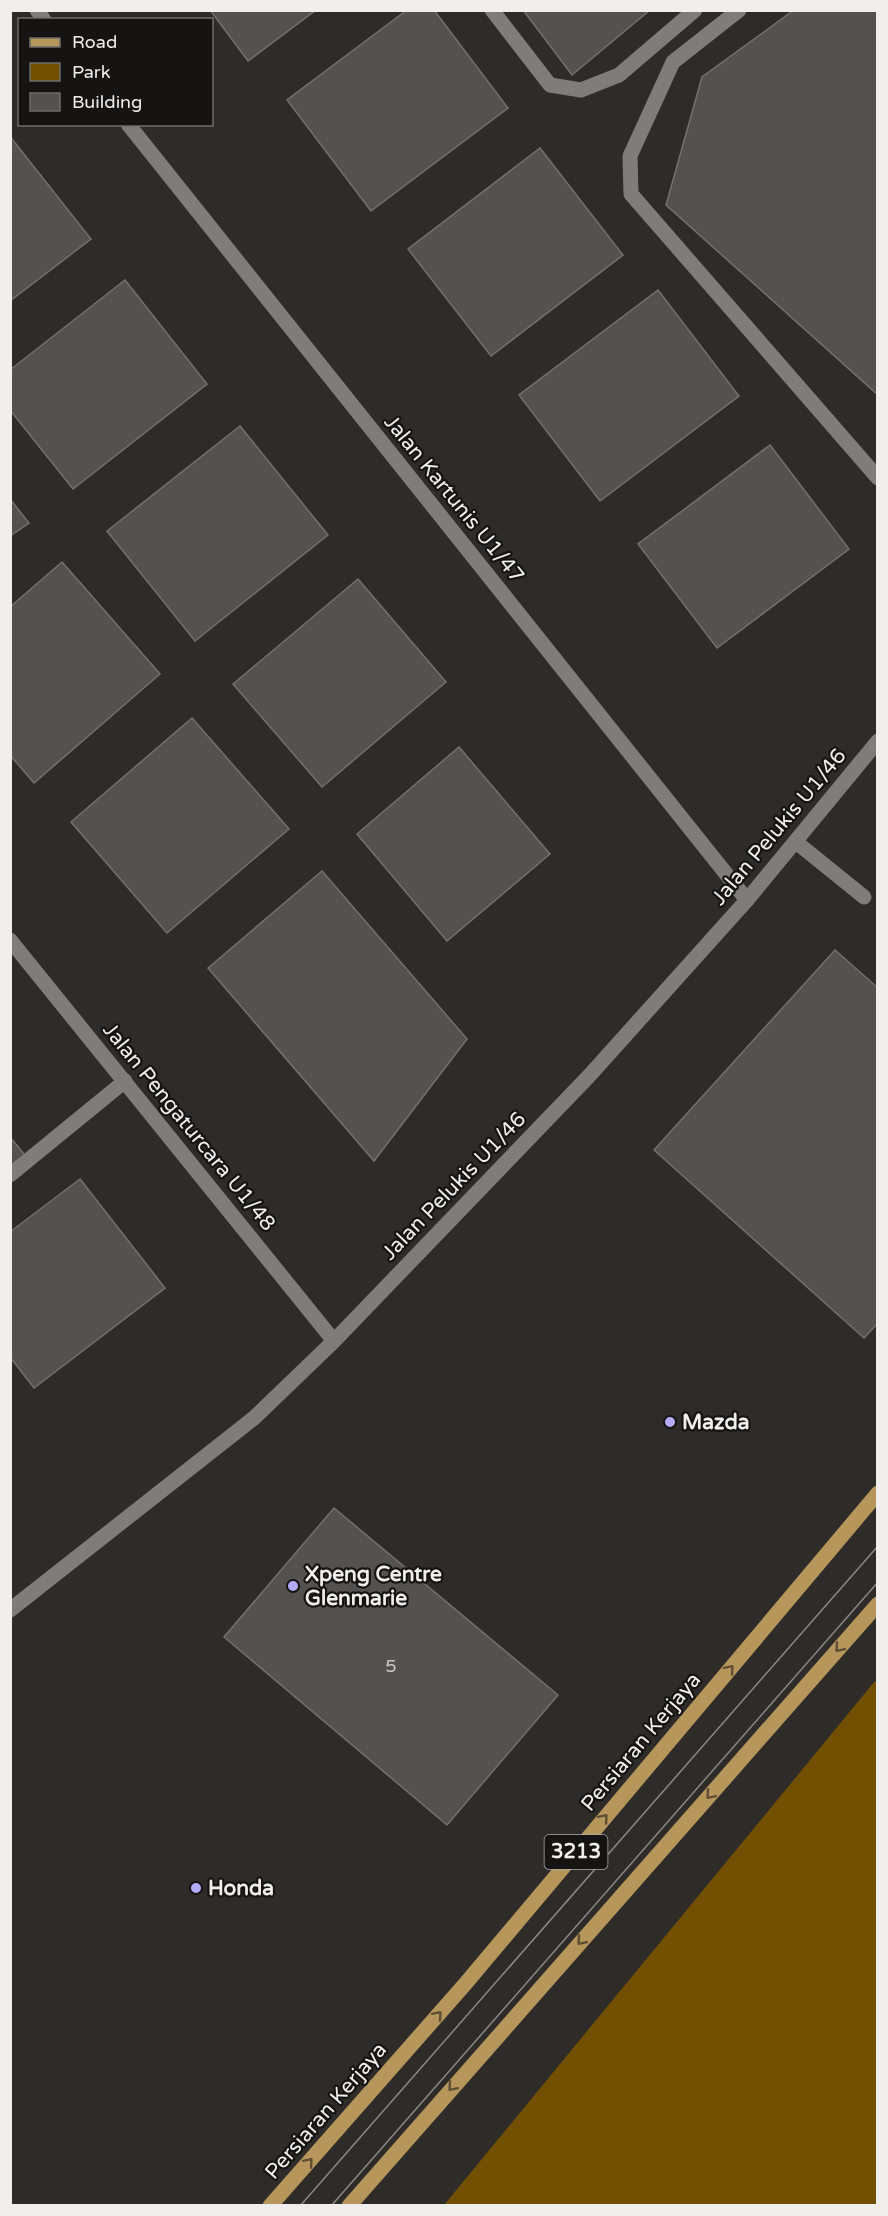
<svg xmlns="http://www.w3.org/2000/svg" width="888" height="2216" font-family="'Varela Round',sans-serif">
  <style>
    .green { fill: #724f01 }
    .building { fill: #545250; stroke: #73716e; stroke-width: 1.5 }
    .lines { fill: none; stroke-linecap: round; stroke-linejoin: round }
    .minor { stroke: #7f7d7a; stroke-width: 15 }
    .major { stroke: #b7965b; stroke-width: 15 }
    .tram { stroke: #898886; stroke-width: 1.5 }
    .oneway { stroke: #5e4e33 }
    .poi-dot { fill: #b5acf9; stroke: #151413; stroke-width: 2 }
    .labels { text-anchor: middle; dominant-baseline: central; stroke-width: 4.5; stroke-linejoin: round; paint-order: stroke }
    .number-label { font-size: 18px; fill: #c9c8c6 }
    .shield { fill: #151413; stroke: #aeadac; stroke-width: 1.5 }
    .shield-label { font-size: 20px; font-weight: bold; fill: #f0efed }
    .street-label { font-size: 21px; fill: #f0efed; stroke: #151413 }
    .poi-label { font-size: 21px; font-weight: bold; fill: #f0efed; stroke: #151413; text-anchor: start }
  </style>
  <rect width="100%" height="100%" fill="#2d2c29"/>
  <path class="green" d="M 875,1681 L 878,1683 L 877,2205 L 444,2205 Z"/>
  <g class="building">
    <path d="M 210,10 L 316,10 L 248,61 Z"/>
    <path d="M 407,10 L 434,10 L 508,108 L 371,211 L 287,100 Z"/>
    <path d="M 523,10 L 650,10 L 572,75 Z"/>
    <path d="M 794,10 L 878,10 L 878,395 L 666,205 L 702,77 Z"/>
    <path d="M 12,139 L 91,239 L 10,301 L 10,141 Z"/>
    <path d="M 540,148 L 623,255 L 491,356 L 408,249 Z"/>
    <path d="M 125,280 L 207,384 L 73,489 L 10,410 L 10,370 Z"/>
    <path d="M 658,290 L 739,396 L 600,501 L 519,395 Z"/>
    <path d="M 240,426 L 328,535 L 195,641 L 107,531 Z"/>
    <path d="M 770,445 L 849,549 L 717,648 L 638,544 Z"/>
    <path d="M 10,499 L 29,523 L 10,536 Z"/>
    <path d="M 62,562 L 160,674 L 34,783 L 10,755 L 10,607 Z"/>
    <path d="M 358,579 L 446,682 L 322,787 L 233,684 Z"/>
    <path d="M 192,718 L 289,829 L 167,933 L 71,822 Z"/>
    <path d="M 459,747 L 550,854 L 447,941 L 357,834 Z"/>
    <path d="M 322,871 L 467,1039 L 374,1161 L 208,968 Z"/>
    <path d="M 835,950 L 878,988 L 878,1323 L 864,1338 L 654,1150 Z"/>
    <path d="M 10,1137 L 25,1155 L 10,1166 Z"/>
    <path d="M 80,1179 L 165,1288 L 34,1388 L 10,1357 L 10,1232 Z"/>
    <path d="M 334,1508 L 558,1695 L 447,1825 L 224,1637 Z"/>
  </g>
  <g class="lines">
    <g class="minor">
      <path d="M 37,10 L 44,20"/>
      <path d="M 492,10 L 550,85 L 581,90 L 619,75 L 695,10"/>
      <path d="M 739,10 L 673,62 L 630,156 L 631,194 L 878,478"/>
      <path d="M 128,124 L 747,900"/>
      <path d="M 796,842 L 864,897"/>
      <path d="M 10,940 L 334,1341"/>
      <path d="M 10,1175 L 125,1081"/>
      <path d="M 10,1610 L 254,1418 L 334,1341 L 589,1076 L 747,900 L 878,741"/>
    </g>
    <g class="major">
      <path d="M 270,2206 L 466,1983 L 878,1493"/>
      <path d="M 349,2206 L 878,1604"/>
    </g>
    <g class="tram">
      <path d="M 300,2206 L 878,1546"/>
      <path d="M 331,2206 L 878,1582"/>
    </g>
  </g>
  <defs><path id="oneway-chevron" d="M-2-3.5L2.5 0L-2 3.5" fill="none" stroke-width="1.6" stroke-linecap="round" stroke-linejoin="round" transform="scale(1.5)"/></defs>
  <g class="oneway">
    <use href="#oneway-chevron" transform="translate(839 1648) rotate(131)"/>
    <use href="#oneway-chevron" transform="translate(730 1669) rotate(-50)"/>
    <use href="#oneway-chevron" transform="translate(710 1795) rotate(131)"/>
    <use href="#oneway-chevron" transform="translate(604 1818) rotate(-50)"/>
    <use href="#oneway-chevron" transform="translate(581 1941) rotate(131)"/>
    <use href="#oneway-chevron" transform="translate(438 2015) rotate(-49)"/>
    <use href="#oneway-chevron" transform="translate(452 2087) rotate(131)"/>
    <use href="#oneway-chevron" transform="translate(309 2162) rotate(-49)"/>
  </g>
  <g class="poi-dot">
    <circle cx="670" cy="1422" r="6"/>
    <circle cx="293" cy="1586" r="6"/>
    <circle cx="196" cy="1888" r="6"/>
  </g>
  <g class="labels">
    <g class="number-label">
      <text x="391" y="1666">5</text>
    </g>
    <rect class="shield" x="544.5" y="1835" width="63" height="34" rx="4.5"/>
    <g class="shield-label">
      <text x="576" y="1852">3213</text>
    </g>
    <g class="street-label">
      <text transform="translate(454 499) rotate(51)">Jalan Kartunis U1/47</text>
      <text transform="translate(779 827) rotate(-50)">Jalan Pelukis U1/46</text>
      <text transform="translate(189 1127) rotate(51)">Jalan Pengaturcara U1/48</text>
      <text transform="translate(454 1186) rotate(-46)">Jalan Pelukis U1/46</text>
      <text transform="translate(641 1742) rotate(-50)">Persiaran Kerjaya</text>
      <text transform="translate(326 2111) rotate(-49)">Persiaran Kerjaya</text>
    </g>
    <g class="poi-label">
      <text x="682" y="1422">Mazda</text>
      <text x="305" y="1574">Xpeng Centre<tspan x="305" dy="24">Glenmarie</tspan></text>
      <text x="208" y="1888">Honda</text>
    </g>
  </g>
  <rect width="888" height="2216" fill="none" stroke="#f0efed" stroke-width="24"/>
  <rect x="18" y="18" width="195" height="108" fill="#151413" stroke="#6d6c6a" stroke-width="1.5"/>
  <rect x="30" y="38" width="30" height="9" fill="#b7965b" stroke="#6d6c6a" stroke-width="1.5"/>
  <text x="72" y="48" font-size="18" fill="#f0efed">Road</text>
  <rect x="30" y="63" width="30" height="18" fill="#724f01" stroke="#6d6c6a" stroke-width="1.5"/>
  <text x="72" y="78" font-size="18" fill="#f0efed">Park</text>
  <rect x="30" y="93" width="30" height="18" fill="#545250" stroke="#6d6c6a" stroke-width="1.5"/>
  <text x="72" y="108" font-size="18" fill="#f0efed">Building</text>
</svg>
